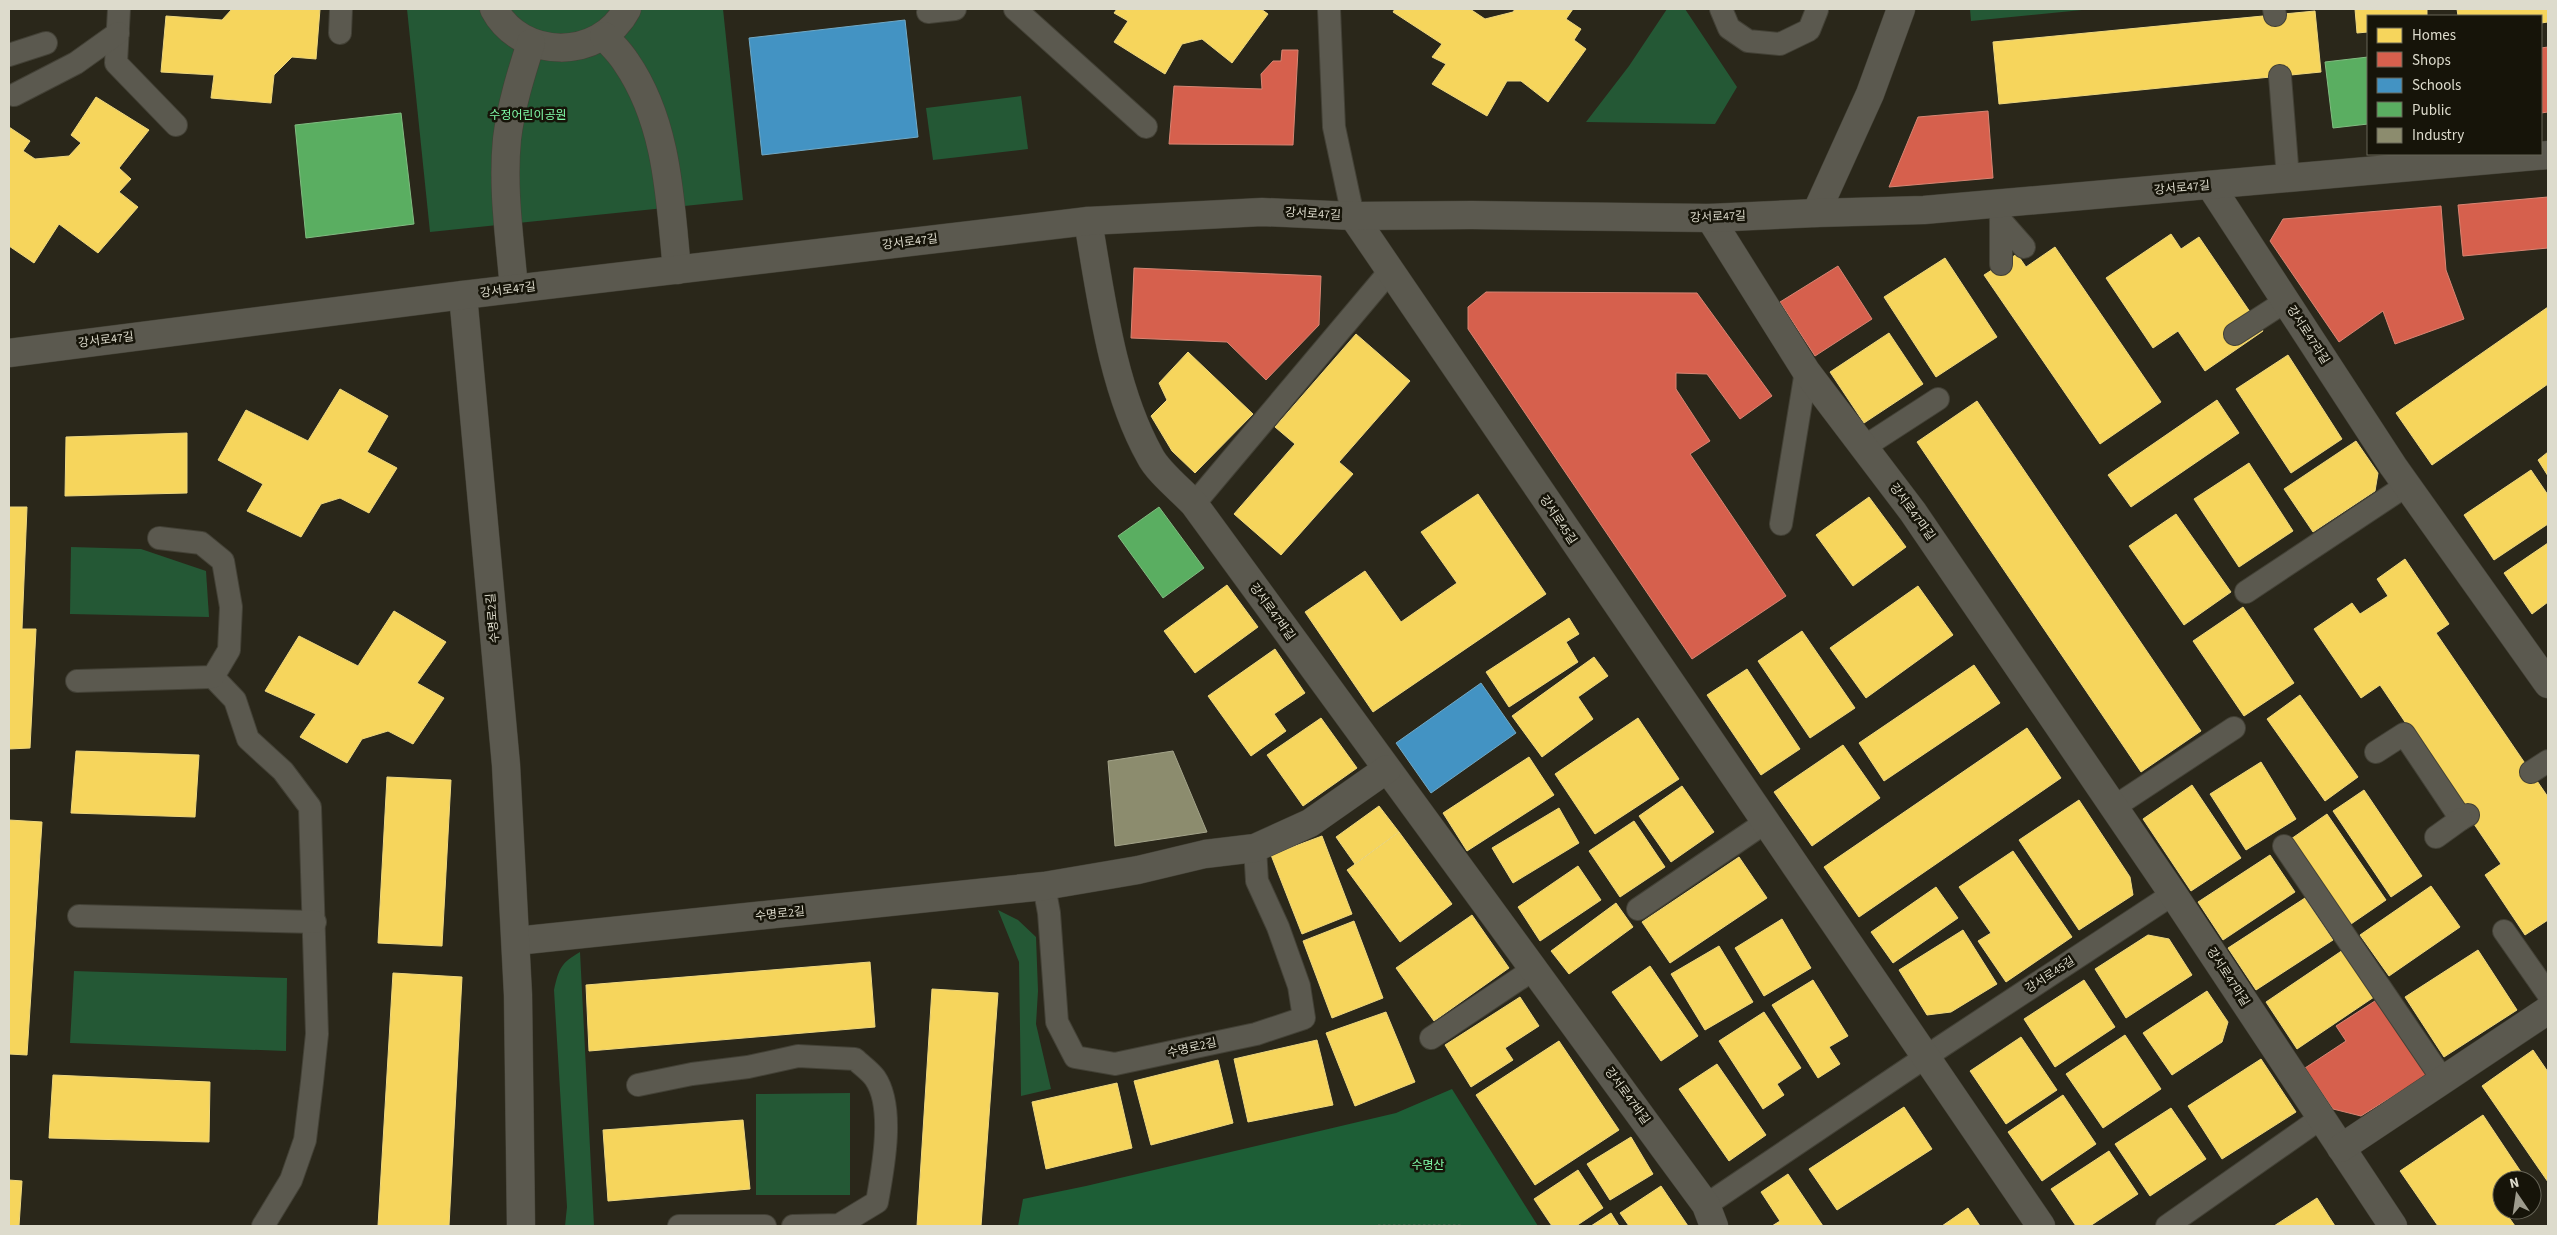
<svg xmlns="http://www.w3.org/2000/svg" width="2557" height="1235" font-family="'Source Sans 3','Noto Sans KR',sans-serif">
  <style>
    .green { fill: #245835 }
    .forest { fill: #1d5e36 }
    .homes { fill: #f6d55c; stroke: #eed77e }
    .shops { fill: #d6604d; stroke: #d88573 }
    .schools { fill: #4393c3; stroke: #71a9c6 }
    .public { fill: #5aae61; stroke: #81bc81 }
    .industry { fill: #8c8c6e; stroke: #a4a48a }
    .lines { fill: none; stroke-linecap: round; stroke-linejoin: round }
    .service-casing { stroke: #434136; stroke-width: 24 }
    .pedestrian-casing { stroke: #434136; stroke-width: 29 }
    .minor-casing { stroke: #434136; stroke-width: 29 }
    .tertiary-casing { stroke: #434136; stroke-width: 29 }
    .path { stroke: #615f56; stroke-width: 3; stroke-dasharray: 2.5 2.5; stroke-linecap: butt }
    .service { stroke: #5b594f; stroke-width: 22 }
    .pedestrian { stroke: #5b594f; stroke-width: 28 }
    .minor { stroke: #5b594f; stroke-width: 28 }
    .tertiary { stroke: #5b594f; stroke-width: 28 }
    .labels { text-anchor: middle; dominant-baseline: central; stroke-width: 5; stroke-linejoin: round; paint-order: stroke }
    .park-label { font-size: 12px; fill: #81fca9; stroke: #161409 }
    .street-label { font-size: 12px; fill: #dddbcc; stroke: #161409 }
  </style>
  <rect width="100%" height="100%" fill="#2a271a"/>
  <g class="green">
    <path d="M 407,9 L 723,9 L 743,200 L 430,232 Z"/>
    <path d="M 1667,9 L 1685,9 L 1737,87 L 1715,124 L 1586,122 L 1629,66 Z"/>
    <path d="M 1970,9 L 2082,9 L 2082,10 L 1971,21 Z"/>
    <path d="M 1021,96 L 1028,149 L 933,160 L 926,108 Z"/>
    <path d="M 71,547 L 141,549 L 206,571 L 209,617 L 70,614 Z"/>
    <path d="M 998,910 L 1018,920 L 1036,937 L 1038,991 L 1036,1024 L 1051,1089 L 1021,1096 L 1019,962 Z"/>
    <path d="M 580,952 L 594,1226 L 565,1226 L 567,1207 L 554,990 C 559,968 561,963 580,952 Z"/>
    <path d="M 74,971 L 287,978 L 286,1051 L 70,1043 Z"/>
    <path d="M 850,1093 L 850,1195 L 756,1195 L 756,1094 Z"/>
  </g>
  <path class="forest" d="M 1452,1089 L 1538,1226 L 1018,1226 L 1023,1199 L 1086,1186 L 1396,1113 Z"/>
  <g class="homes">
    <path d="M 232,9 L 320,9 L 316,59 L 292,57 L 274,75 L 271,103 L 211,98 L 214,75 L 161,72 L 166,16 L 222,20 Z"/>
    <path d="M 1117,9 L 1261,9 L 1268,14 L 1232,63 L 1202,39 L 1182,44 L 1165,74 L 1114,42 L 1128,21 L 1114,13 Z"/>
    <path d="M 1395,9 L 1470,9 L 1485,19 L 1513,12 L 1515,9 L 1573,9 L 1566,19 L 1581,29 L 1574,40 L 1586,49 L 1548,102 L 1521,81 L 1507,81 L 1487,116 L 1432,84 L 1446,64 L 1432,57 L 1442,44 L 1393,12 Z"/>
    <path d="M 2355,9 L 2427,9 L 2427,16 L 2368,16 L 2368,32 L 2357,33 Z"/>
    <path d="M 2457,9 L 2548,9 L 2548,22 L 2541,23 L 2541,16 L 2458,16 Z"/>
    <path d="M 2315,11 L 2321,72 L 1999,104 L 1993,42 Z"/>
    <path d="M 96,97 L 149,130 L 119,168 L 131,179 L 119,192 L 138,207 L 98,253 L 59,224 L 34,263 L 9,246 L 9,127 L 30,141 L 23,151 L 35,159 L 69,156 L 81,143 L 71,135 Z"/>
    <path d="M 2171,234 L 2181,249 L 2199,237 L 2263,331 L 2205,371 L 2178,331 L 2153,348 L 2106,278 Z"/>
    <path d="M 2055,247 L 2161,402 L 2100,444 L 1984,275 L 2017,254 L 2026,267 Z"/>
    <path d="M 1945,258 L 1997,337 L 1936,377 L 1884,297 Z"/>
    <path d="M 2548,307 L 2548,384 L 2432,465 L 2396,413 Z"/>
    <path d="M 1889,333 L 1923,384 L 1864,423 L 1830,372 Z"/>
    <path d="M 1356,334 L 1410,381 L 1339,462 L 1353,474 L 1281,555 L 1234,514 L 1295,444 L 1275,427 Z"/>
    <path d="M 1188,352 L 1253,414 L 1195,473 L 1172,451 L 1151,416 L 1167,400 L 1159,383 Z"/>
    <path d="M 2288,355 L 2342,439 L 2291,473 L 2236,389 Z"/>
    <path d="M 340,389 L 388,416 L 367,452 L 397,468 L 369,513 L 340,498 L 321,504 L 301,537 L 247,511 L 263,484 L 218,460 L 246,410 L 308,441 Z"/>
    <path d="M 2217,400 L 2239,433 L 2131,507 L 2108,475 Z"/>
    <path d="M 1977,401 L 2201,731 L 2141,772 L 1917,442 Z"/>
    <path d="M 187,433 L 187,493 L 65,496 L 66,437 Z"/>
    <path d="M 2356,441 L 2378,473 L 2375,491 L 2313,532 L 2284,489 Z"/>
    <path d="M 2548,452 L 2548,476 L 2538,460 Z"/>
    <path d="M 2249,463 L 2293,531 L 2239,567 L 2194,499 Z"/>
    <path d="M 2531,470 L 2548,495 L 2548,524 L 2494,560 L 2464,515 Z"/>
    <path d="M 1478,494 L 1546,594 L 1373,712 L 1305,612 L 1365,571 L 1401,622 L 1457,583 L 1421,532 Z"/>
    <path d="M 1869,497 L 1906,547 L 1853,586 L 1816,535 Z"/>
    <path d="M 9,507 L 27,507 L 22,629 L 36,629 L 30,748 L 9,749 Z"/>
    <path d="M 2176,514 L 2231,592 L 2184,625 L 2129,546 Z"/>
    <path d="M 2548,543 L 2548,602 L 2532,614 L 2504,573 Z"/>
    <path d="M 2405,559 L 2449,624 L 2436,633 L 2548,797 L 2548,920 L 2525,935 L 2485,875 L 2501,864 L 2380,685 L 2361,698 L 2314,629 L 2352,603 L 2360,614 L 2388,596 L 2377,579 Z"/>
    <path d="M 1227,585 L 1258,627 L 1195,673 L 1164,631 Z"/>
    <path d="M 1918,586 L 1953,635 L 1866,698 L 1830,648 Z"/>
    <path d="M 2243,607 L 2294,683 L 2244,716 L 2193,641 Z"/>
    <path d="M 394,611 L 446,642 L 417,683 L 444,698 L 413,744 L 388,731 L 362,739 L 347,763 L 300,737 L 316,714 L 265,691 L 299,636 L 358,666 Z"/>
    <path d="M 1569,618 L 1579,634 L 1566,642 L 1578,662 L 1509,707 L 1486,672 Z"/>
    <path d="M 1802,631 L 1855,708 L 1810,738 L 1758,661 Z"/>
    <path d="M 1275,649 L 1305,693 L 1274,714 L 1286,731 L 1251,756 L 1208,696 Z"/>
    <path d="M 1594,657 L 1608,676 L 1578,697 L 1593,719 L 1542,757 L 1512,716 Z"/>
    <path d="M 1974,665 L 2000,703 L 1884,781 L 1859,743 Z"/>
    <path d="M 1747,669 L 1800,749 L 1761,775 L 1707,695 Z"/>
    <path d="M 2300,695 L 2358,777 L 2325,801 L 2267,719 Z"/>
    <path d="M 1321,718 L 1357,768 L 1303,806 L 1267,755 Z"/>
    <path d="M 1638,718 L 1679,779 L 1595,834 L 1555,774 Z"/>
    <path d="M 2027,728 L 2061,778 L 1859,917 L 1824,867 Z"/>
    <path d="M 1843,745 L 1880,798 L 1812,846 L 1774,792 Z"/>
    <path d="M 76,751 L 199,755 L 195,817 L 71,813 Z"/>
    <path d="M 1529,757 L 1554,795 L 1467,851 L 1443,813 Z"/>
    <path d="M 2261,762 L 2296,819 L 2246,850 L 2210,794 Z"/>
    <path d="M 387,777 L 451,780 L 442,946 L 378,943 Z"/>
    <path d="M 2192,785 L 2241,858 L 2191,891 L 2143,819 Z"/>
    <path d="M 1682,786 L 1714,832 L 1671,862 L 1639,816 Z"/>
    <path d="M 2364,790 L 2422,876 L 2391,897 L 2333,811 Z"/>
    <path d="M 2079,800 L 2130,877 L 2133,895 L 2079,930 L 2019,840 Z"/>
    <path d="M 1379,806 L 1399,832 L 1355,864 L 1336,837 Z"/>
    <path d="M 1559,808 L 1579,843 L 1513,883 L 1492,848 Z"/>
    <path d="M 2327,814 L 2386,900 L 2351,924 L 2291,839 Z"/>
    <path d="M 9,820 L 42,822 L 27,1055 L 9,1054 Z"/>
    <path d="M 1634,821 L 1665,867 L 1620,897 L 1589,851 Z"/>
    <path d="M 1399,832 L 1452,904 L 1400,942 L 1347,870 Z"/>
    <path d="M 1322,836 L 1352,914 L 1302,934 L 1271,855 Z"/>
    <path d="M 2013,851 L 2072,937 L 2006,982 L 1978,941 L 1991,933 L 1959,887 Z"/>
    <path d="M 2270,855 L 2295,892 L 2223,940 L 2198,902 Z"/>
    <path d="M 1739,857 L 1767,898 L 1670,963 L 1642,922 Z"/>
    <path d="M 1578,866 L 1601,900 L 1540,941 L 1518,907 Z"/>
    <path d="M 2431,886 L 2460,927 L 2389,976 L 2360,935 Z"/>
    <path d="M 1936,887 L 1958,918 L 1893,963 L 1871,932 Z"/>
    <path d="M 2305,898 L 2333,940 L 2256,990 L 2228,948 Z"/>
    <path d="M 1616,903 L 1633,927 L 1569,974 L 1551,951 Z"/>
    <path d="M 1472,915 L 1509,968 L 1434,1021 L 1396,968 Z"/>
    <path d="M 1782,919 L 1811,968 L 1764,996 L 1735,948 Z"/>
    <path d="M 1354,921 L 1383,998 L 1332,1018 L 1303,941 Z"/>
    <path d="M 1963,930 L 1997,984 L 1951,1012 L 1927,1015 L 1899,970 Z"/>
    <path d="M 2148,935 L 2169,939 L 2192,975 L 2126,1018 L 2095,969 Z"/>
    <path d="M 1719,946 L 1753,1002 L 1705,1030 L 1671,974 Z"/>
    <path d="M 2343,950 L 2374,997 L 2297,1049 L 2266,1002 Z"/>
    <path d="M 2478,950 L 2517,1010 L 2444,1057 L 2405,997 Z"/>
    <path d="M 870,962 L 875,1027 L 589,1051 L 586,985 Z"/>
    <path d="M 1650,966 L 1698,1036 L 1661,1061 L 1612,992 Z"/>
    <path d="M 393,973 L 462,977 L 449,1226 L 378,1226 Z"/>
    <path d="M 1813,980 L 1848,1036 L 1829,1047 L 1840,1064 L 1818,1078 L 1772,1005 Z"/>
    <path d="M 2084,980 L 2115,1027 L 2055,1067 L 2024,1019 Z"/>
    <path d="M 932,989 L 998,993 L 981,1226 L 917,1226 Z"/>
    <path d="M 2207,991 L 2228,1022 L 2222,1042 L 2172,1075 L 2143,1033 Z"/>
    <path d="M 1520,997 L 1539,1026 L 1505,1048 L 1513,1060 L 1471,1087 L 1445,1045 Z"/>
    <path d="M 1386,1012 L 1415,1082 L 1355,1106 L 1326,1033 Z"/>
    <path d="M 1764,1012 L 1801,1068 L 1777,1084 L 1784,1095 L 1763,1109 L 1719,1041 Z"/>
    <path d="M 2125,1035 L 2161,1089 L 2103,1128 L 2066,1074 Z"/>
    <path d="M 2021,1037 L 2057,1090 L 2006,1124 L 1970,1071 Z"/>
    <path d="M 1317,1040 L 1333,1105 L 1248,1122 L 1234,1059 Z"/>
    <path d="M 1559,1041 L 1619,1130 L 1535,1185 L 1476,1095 Z"/>
    <path d="M 2533,1050 L 2548,1072 L 2548,1182 L 2482,1086 Z"/>
    <path d="M 2261,1059 L 2296,1112 L 2222,1159 L 2188,1106 Z"/>
    <path d="M 1218,1060 L 1233,1123 L 1151,1145 L 1134,1081 Z"/>
    <path d="M 1717,1064 L 1766,1135 L 1729,1161 L 1679,1089 Z"/>
    <path d="M 53,1075 L 210,1082 L 209,1142 L 49,1138 Z"/>
    <path d="M 1117,1083 L 1132,1148 L 1046,1169 L 1032,1102 Z"/>
    <path d="M 2063,1095 L 2096,1144 L 2042,1181 L 2008,1132 Z"/>
    <path d="M 1904,1107 L 1932,1149 L 1837,1210 L 1809,1169 Z"/>
    <path d="M 2171,1108 L 2206,1159 L 2150,1196 L 2115,1144 Z"/>
    <path d="M 2483,1115 L 2523,1175 L 2517,1180 L 2502,1180 L 2502,1190 L 2494,1196 L 2515,1226 L 2438,1226 L 2400,1171 Z"/>
    <path d="M 743,1120 L 750,1189 L 608,1201 L 603,1130 Z"/>
    <path d="M 1631,1137 L 1653,1174 L 1610,1200 L 1587,1164 Z"/>
    <path d="M 2109,1151 L 2138,1194 L 2090,1226 L 2076,1226 L 2051,1189 Z"/>
    <path d="M 1578,1170 L 1603,1208 L 1576,1226 L 1552,1226 L 1534,1199 Z"/>
    <path d="M 1788,1174 L 1823,1226 L 1772,1226 L 1780,1221 L 1761,1192 Z"/>
    <path d="M 9,1180 L 22,1181 L 19,1226 L 9,1226 Z"/>
    <path d="M 1661,1186 L 1688,1226 L 1629,1226 L 1620,1213 Z"/>
    <path d="M 2317,1198 L 2335,1226 L 2274,1226 Z"/>
    <path d="M 1968,1208 L 1980,1226 L 1942,1226 Z"/>
    <path d="M 1611,1213 L 1619,1226 L 1591,1226 Z"/>
  </g>
  <g class="shops">
    <path d="M 2548,47 L 2548,112 L 2541,113 L 2541,48 Z"/>
    <path d="M 1282,50 L 1298,50 L 1293,145 L 1169,144 L 1174,86 L 1262,89 L 1261,74 L 1273,61 L 1281,61 Z"/>
    <path d="M 1988,111 L 1993,178 L 1889,187 L 1918,117 Z"/>
    <path d="M 2548,197 L 2548,248 L 2463,256 L 2458,205 Z"/>
    <path d="M 2441,206 L 2446,270 L 2464,319 L 2395,344 L 2383,311 L 2339,342 L 2270,241 L 2283,219 Z"/>
    <path d="M 1838,266 L 1872,319 L 1815,356 L 1780,302 Z"/>
    <path d="M 1134,268 L 1321,276 L 1319,325 L 1266,380 L 1227,342 L 1131,338 Z"/>
    <path d="M 1486,292 L 1697,293 L 1772,396 L 1740,419 L 1707,374 L 1676,373 L 1676,389 L 1710,441 L 1690,454 L 1786,596 L 1692,659 L 1468,329 L 1468,307 Z"/>
    <path d="M 2378,999 L 2427,1075 L 2361,1116 L 2333,1109 L 2305,1068 L 2346,1041 L 2336,1026 Z"/>
  </g>
  <g class="schools">
    <path d="M 905,20 L 918,137 L 762,155 L 749,38 Z"/>
    <path d="M 1481,683 L 1516,733 L 1431,793 L 1396,743 Z"/>
  </g>
  <g class="public">
    <path d="M 2368,57 L 2368,124 L 2333,128 L 2325,62 Z"/>
    <path d="M 401,113 L 414,224 L 306,238 L 295,125 Z"/>
    <path d="M 1159,507 L 1204,568 L 1163,598 L 1118,536 Z"/>
  </g>
  <path class="industry" d="M 1173,751 L 1207,832 L 1115,846 L 1108,761 Z"/>
  <g class="lines">
    <defs>
      <g id="service">
        <path d="M 119,9 L 116,63 L 176,125"/>
        <path d="M 1015,9 L 1146,127"/>
        <path d="M 1329,9 L 1334,127 L 1353,216"/>
        <path d="M 1721,9 L 1729,28 L 1748,41 L 1780,44 L 1809,30 L 1817,10"/>
        <path d="M 2274,9 L 2275,15"/>
        <path d="M 928,12 L 955,9"/>
        <path d="M 340,33 L 341,9"/>
        <path d="M 9,55 L 46,43"/>
        <path d="M 2280,76 L 2288,178"/>
        <path d="M 14,95 L 76,63 L 118,33"/>
        <path d="M 2000,204 L 2001,221 L 2024,247"/>
        <path d="M 2001,221 L 2001,264"/>
        <path d="M 2235,334 L 2286,301"/>
        <path d="M 1864,447 L 1938,399"/>
        <path d="M 1194,504 L 1390,271"/>
        <path d="M 1781,524 L 1806,371"/>
        <path d="M 2246,592 L 2407,485"/>
        <path d="M 213,677 L 235,700 L 248,739 L 283,771 L 310,807 L 317,1034 L 312,1082 L 305,1140 L 291,1180 L 263,1226"/>
        <path d="M 77,681 L 213,677 L 229,650 L 231,607 L 223,561 L 201,543 L 159,538"/>
        <path d="M 2376,752 L 2404,734 L 2461,819 L 2468,815"/>
        <path d="M 2531,772 L 2548,761"/>
        <path d="M 2114,807 L 2234,728"/>
        <path d="M 2436,837 L 2461,819"/>
        <path d="M 2284,846 L 2443,1080"/>
        <path d="M 1044,886 L 1049,913 L 1057,1022 L 1075,1057 L 1115,1064 L 1256,1034 L 1304,1018 L 1299,986 L 1278,927 L 1257,881 L 1255,848"/>
        <path d="M 1638,909 L 1766,822"/>
        <path d="M 79,916 L 315,922"/>
        <path d="M 2504,931 L 2548,994"/>
        <path d="M 1431,1038 L 1534,969"/>
        <path d="M 638,1085 L 692,1074 L 748,1067 L 798,1056 L 855,1059 C 861,1065 870,1071 875,1078 C 895,1107 883,1169 877,1202 L 839,1225 L 793,1226"/>
        <path d="M 1706,1205 L 1942,1046 L 2173,894"/>
        <path d="M 679,1226 L 765,1226"/>
        <path d="M 2167,1226 L 2321,1118"/>
      </g>
      <g id="pedestrian">
        <path d="M 494,9 C 521,60 600,61 627,9"/>
        <path d="M 604,36 C 611,44 620,52 626,62 C 668,123 670,199 677,270"/>
        <path d="M 514,289 C 510,240 502,189 507,139 C 511,106 521,74 531,43"/>
      </g>
      <g id="minor">
        <path d="M 2210,185 L 2393,466 L 2548,684"/>
        <path d="M 1710,218 L 1806,371 L 1913,512 L 2173,894 L 2393,1226"/>
        <path d="M 1088,221 C 1101,297 1112,388 1150,456 C 1158,472 1181,490 1194,504 L 1667,1152 L 1706,1205 L 1714,1226"/>
        <path d="M 516,941 L 1044,886 L 1138,870 L 1205,854 L 1255,848 L 1310,823 L 1387,769"/>
        <path d="M 2341,1148 L 2548,1010"/>
      </g>
      <g id="tertiary">
        <path d="M 1816,213 L 1870,94 L 1901,9"/>
        <path d="M 1353,216 L 2041,1226"/>
        <path d="M 463,295 L 506,765 L 518,995 L 521,1226"/>
        <path d="M 9,353 L 463,295 L 1088,221 L 1262,212 L 1353,216 L 1472,215 L 1710,218 L 1816,213 L 1924,210 L 2548,155"/>
      </g>
    </defs>
    <use href="#service" class="service-casing"/>
    <use href="#pedestrian" class="pedestrian-casing"/>
    <use href="#minor" class="minor-casing"/>
    <use href="#tertiary" class="tertiary-casing"/>
    <path class="path" d="M 1378,1226 L 1461,1226"/>
    <use href="#service" class="service"/>
    <use href="#pedestrian" class="pedestrian"/>
    <use href="#minor" class="minor"/>
    <use href="#tertiary" class="tertiary"/>
  </g>
  <g class="labels">
    <g class="park-label">
      <text x="528" y="115">수정어린이공원</text>
      <text x="1428" y="1165">수명산</text>
    </g>
    <g class="street-label">
      <text transform="translate(2182 188) rotate(-5)">강서로47길</text>
      <text transform="translate(1313 214) rotate(3)">강서로47길</text>
      <text transform="translate(1718 217) rotate(-2)">강서로47길</text>
      <text transform="translate(910 242) rotate(-7)">강서로47길</text>
      <text transform="translate(508 290) rotate(-7)">강서로47길</text>
      <text transform="translate(2308 335) rotate(57)">강서로47라길</text>
      <text transform="translate(106 340) rotate(-7)">강서로47길</text>
      <text transform="translate(1912 512) rotate(54)">강서로47마길</text>
      <text transform="translate(1558 520) rotate(56)">강서로45길</text>
      <text transform="translate(1272 612) rotate(54)">강서로47바길</text>
      <text transform="translate(493 618) rotate(-95)">수명로2길</text>
      <text transform="translate(780 914) rotate(-6)">수명로2길</text>
      <text transform="translate(2050 975) rotate(-33)">강서로45길</text>
      <text transform="translate(2228 977) rotate(57)">강서로47마길</text>
      <text transform="translate(1192 1048) rotate(-13)">수명로2길</text>
      <text transform="translate(1627 1096) rotate(54)">강서로47바길</text>
    </g>
  </g>
  <rect width="2557" height="1235" fill="none" stroke="#dddbcc" stroke-width="20"/>
  <rect x="2367" y="15" width="175" height="140" fill="#161409" stroke="#666457"/>
  <rect x="2377" y="28" width="25" height="15" fill="#f6d55c" stroke="#666457"/>
  <text x="2412" y="40" font-size="15" fill="#dddbcc">Homes</text>
  <rect x="2377" y="52" width="25" height="15" fill="#d6604d" stroke="#666457"/>
  <text x="2412" y="65" font-size="15" fill="#dddbcc">Shops</text>
  <rect x="2377" y="78" width="25" height="15" fill="#4393c3" stroke="#666457"/>
  <text x="2412" y="90" font-size="15" fill="#dddbcc">Schools</text>
  <rect x="2377" y="102" width="25" height="15" fill="#5aae61" stroke="#666457"/>
  <text x="2412" y="115" font-size="15" fill="#dddbcc">Public</text>
  <rect x="2377" y="128" width="25" height="15" fill="#8c8c6e" stroke="#666457"/>
  <text x="2412" y="140" font-size="15" fill="#dddbcc">Industry</text>
  <g transform="translate(2517 1195) rotate(347)"><circle r="24" fill="#161409" stroke="#666457"/>
  <path d="M0-4L9 19L0 12L-9 19Z" fill="#9e9c8e"/>
  <text y="-8" font-size="14" font-weight="bold" text-anchor="middle" fill="#dddbcc">N</text>
  </g>
</svg>
